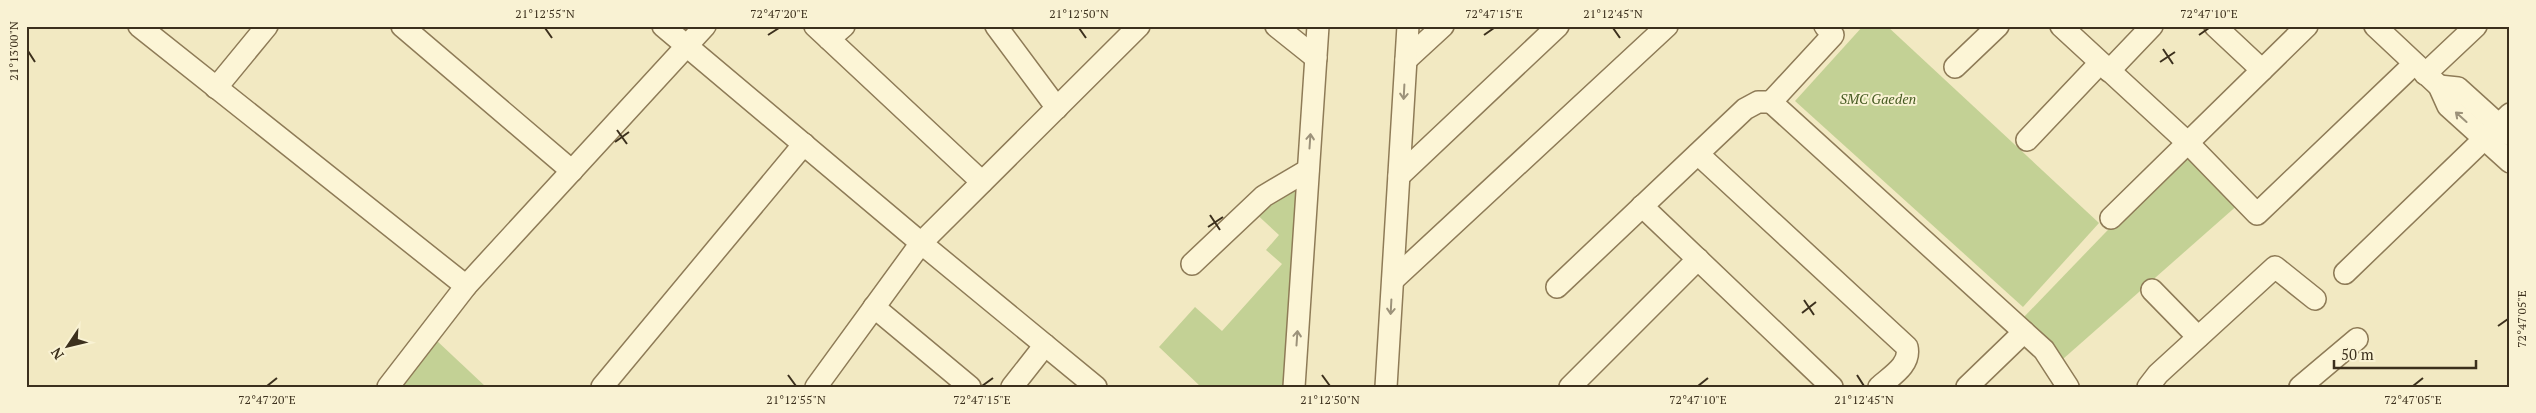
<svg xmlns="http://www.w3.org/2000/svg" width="2536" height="413" font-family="'PT Serif',serif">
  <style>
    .green { fill: #c3d195 }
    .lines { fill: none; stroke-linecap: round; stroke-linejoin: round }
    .minor-casing { stroke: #8e7b57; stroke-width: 24 }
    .minor { stroke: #fcf5d6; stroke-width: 21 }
    .oneway { stroke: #9c927a }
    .ticks { fill: none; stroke: #3c301d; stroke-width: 2 }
    .labels { text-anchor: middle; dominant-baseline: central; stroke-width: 4; stroke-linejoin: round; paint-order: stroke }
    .park-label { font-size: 14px; font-style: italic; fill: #465b22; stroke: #f9f2d3 }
    .neatline { fill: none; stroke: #3c301d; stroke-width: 2 }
    .ticks-label { font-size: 12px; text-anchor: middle; fill: #3c301d }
  </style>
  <rect width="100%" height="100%" fill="#f2e9c2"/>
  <g class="green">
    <path d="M 1863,26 L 1887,26 L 2099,223 L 2023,307 L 1795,101 Z"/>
    <path d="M 2186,149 L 2240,203 L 2063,359 L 2022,319 Z"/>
    <path d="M 1303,175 L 1284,387 L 1201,387 L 1159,347 L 1195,307 L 1222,331 L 1282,264 L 1266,250 L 1279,235 L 1252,210 Z"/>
    <path d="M 436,340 L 486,387 L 397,387 Z"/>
  </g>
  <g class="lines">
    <defs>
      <g id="minor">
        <path d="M 139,26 L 466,286"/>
        <path d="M 402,26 L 572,171"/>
        <path d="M 663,26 L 921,243 L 1096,387"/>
        <path d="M 815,26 L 829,39"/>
        <path d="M 844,26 L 829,39 L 982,182"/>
        <path d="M 996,26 L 1057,108"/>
        <path d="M 1276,26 L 1316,58"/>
        <path d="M 1825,26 L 1833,35 L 1771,102 L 2044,350 L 2068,387"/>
        <path d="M 2061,26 L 2188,143 L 2257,214 L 2414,64"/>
        <path d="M 2215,26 L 2262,70"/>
        <path d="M 2375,26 L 2439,86 L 2448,106 L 2510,162"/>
        <path d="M 1406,60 L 1443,26"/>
        <path d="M 1955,67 L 1998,26"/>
        <path d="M 2109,71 L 2152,26"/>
        <path d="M 2425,74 L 2476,26"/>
        <path d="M 2439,86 L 2458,88 L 2510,135"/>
        <path d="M 216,88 L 267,26"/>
        <path d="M 2027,140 L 2100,63"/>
        <path d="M 1698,154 L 1907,347 C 1911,365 1891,376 1879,387"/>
        <path d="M 1399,176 L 1558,26"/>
        <path d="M 1642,206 L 1832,387"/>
        <path d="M 2111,218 L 2307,26"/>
        <path d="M 1192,264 L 1264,196 L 1308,170"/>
        <path d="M 2345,273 L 2510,114"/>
        <path d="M 1393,280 L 1667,26"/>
        <path d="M 1557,287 L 1745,109 L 1758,102 L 1771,102"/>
        <path d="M 2152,290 L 2198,337"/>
        <path d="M 874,307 L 970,387"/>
        <path d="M 388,387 L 466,286 L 705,26"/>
        <path d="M 602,387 L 804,144"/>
        <path d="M 816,387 L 921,243 L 1139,26"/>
        <path d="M 1012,387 L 1045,345"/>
        <path d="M 1294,387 L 1318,26"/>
        <path d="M 1386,387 L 1408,26"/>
        <path d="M 1570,387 L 1698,259"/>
        <path d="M 1967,387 L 2024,332"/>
        <path d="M 2148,387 L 2158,374 L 2275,267 L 2315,299"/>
        <path d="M 2300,387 L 2357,339"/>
      </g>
    </defs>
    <use href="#minor" class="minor-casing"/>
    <use href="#minor" class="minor"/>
  </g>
  <defs><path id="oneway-shaft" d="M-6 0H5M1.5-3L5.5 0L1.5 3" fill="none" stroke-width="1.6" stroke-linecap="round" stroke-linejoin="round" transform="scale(1.25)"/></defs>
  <g class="oneway">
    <use href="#oneway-shaft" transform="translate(1404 92) rotate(93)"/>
    <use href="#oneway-shaft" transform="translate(2461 117) rotate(-138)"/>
    <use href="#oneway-shaft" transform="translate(1310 141) rotate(-86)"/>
    <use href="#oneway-shaft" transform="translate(1391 307) rotate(93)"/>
    <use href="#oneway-shaft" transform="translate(1297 338) rotate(-86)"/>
  </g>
  <path class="ticks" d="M 545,28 L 552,38M 1079,28 L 1086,38M 1613,28 L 1620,38M 768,35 L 779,28M 1484,35 L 1494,28M 2199,35 L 2209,28M 2163,49 L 2173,64M 28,51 L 35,62M 2160,62 L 2175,52M 617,130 L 627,144M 615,142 L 629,132M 1210,215 L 1220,230M 1208,227 L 1223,217M 1804,300 L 1814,315M 1802,313 L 1816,302M 2498,326 L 2508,319M 788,375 L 796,386M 1322,375 L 1330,386M 1857,375 L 1864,386M 267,386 L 277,378M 982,386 L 993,378M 1698,386 L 1708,378M 2413,386 L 2423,378"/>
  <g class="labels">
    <g class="park-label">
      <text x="1878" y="98">SMC Gaeden</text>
    </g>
  </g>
  <rect width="2536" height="413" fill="none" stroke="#f9f2d3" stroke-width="55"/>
  <g transform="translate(68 346) rotate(235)" stroke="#f9f2d3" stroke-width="4" paint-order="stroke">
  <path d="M0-4L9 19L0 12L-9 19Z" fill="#3c301d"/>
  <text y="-8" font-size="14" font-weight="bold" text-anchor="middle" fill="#3c301d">N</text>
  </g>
  <path d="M2334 360v8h142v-8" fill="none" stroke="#3c301d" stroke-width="2.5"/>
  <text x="2341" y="360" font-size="15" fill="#3c301d" stroke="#f9f2d3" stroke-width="4" paint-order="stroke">50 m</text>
  <rect x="28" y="28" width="2480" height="358" class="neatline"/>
  <g class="ticks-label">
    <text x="545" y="18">21°12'55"N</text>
    <text x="779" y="18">72°47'20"E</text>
    <text x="1079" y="18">21°12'50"N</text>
    <text x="1494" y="18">72°47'15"E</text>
    <text x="1613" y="18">21°12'45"N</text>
    <text x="2209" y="18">72°47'10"E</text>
    <text transform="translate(14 51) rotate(-90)" y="4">21°13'00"N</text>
    <text transform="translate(2522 319) rotate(-90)" y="4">72°47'05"E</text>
    <text x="267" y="404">72°47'20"E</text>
    <text x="796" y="404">21°12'55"N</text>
    <text x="982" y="404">72°47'15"E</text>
    <text x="1330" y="404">21°12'50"N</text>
    <text x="1698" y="404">72°47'10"E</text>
    <text x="1864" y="404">21°12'45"N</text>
    <text x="2413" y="404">72°47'05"E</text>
  </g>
</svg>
